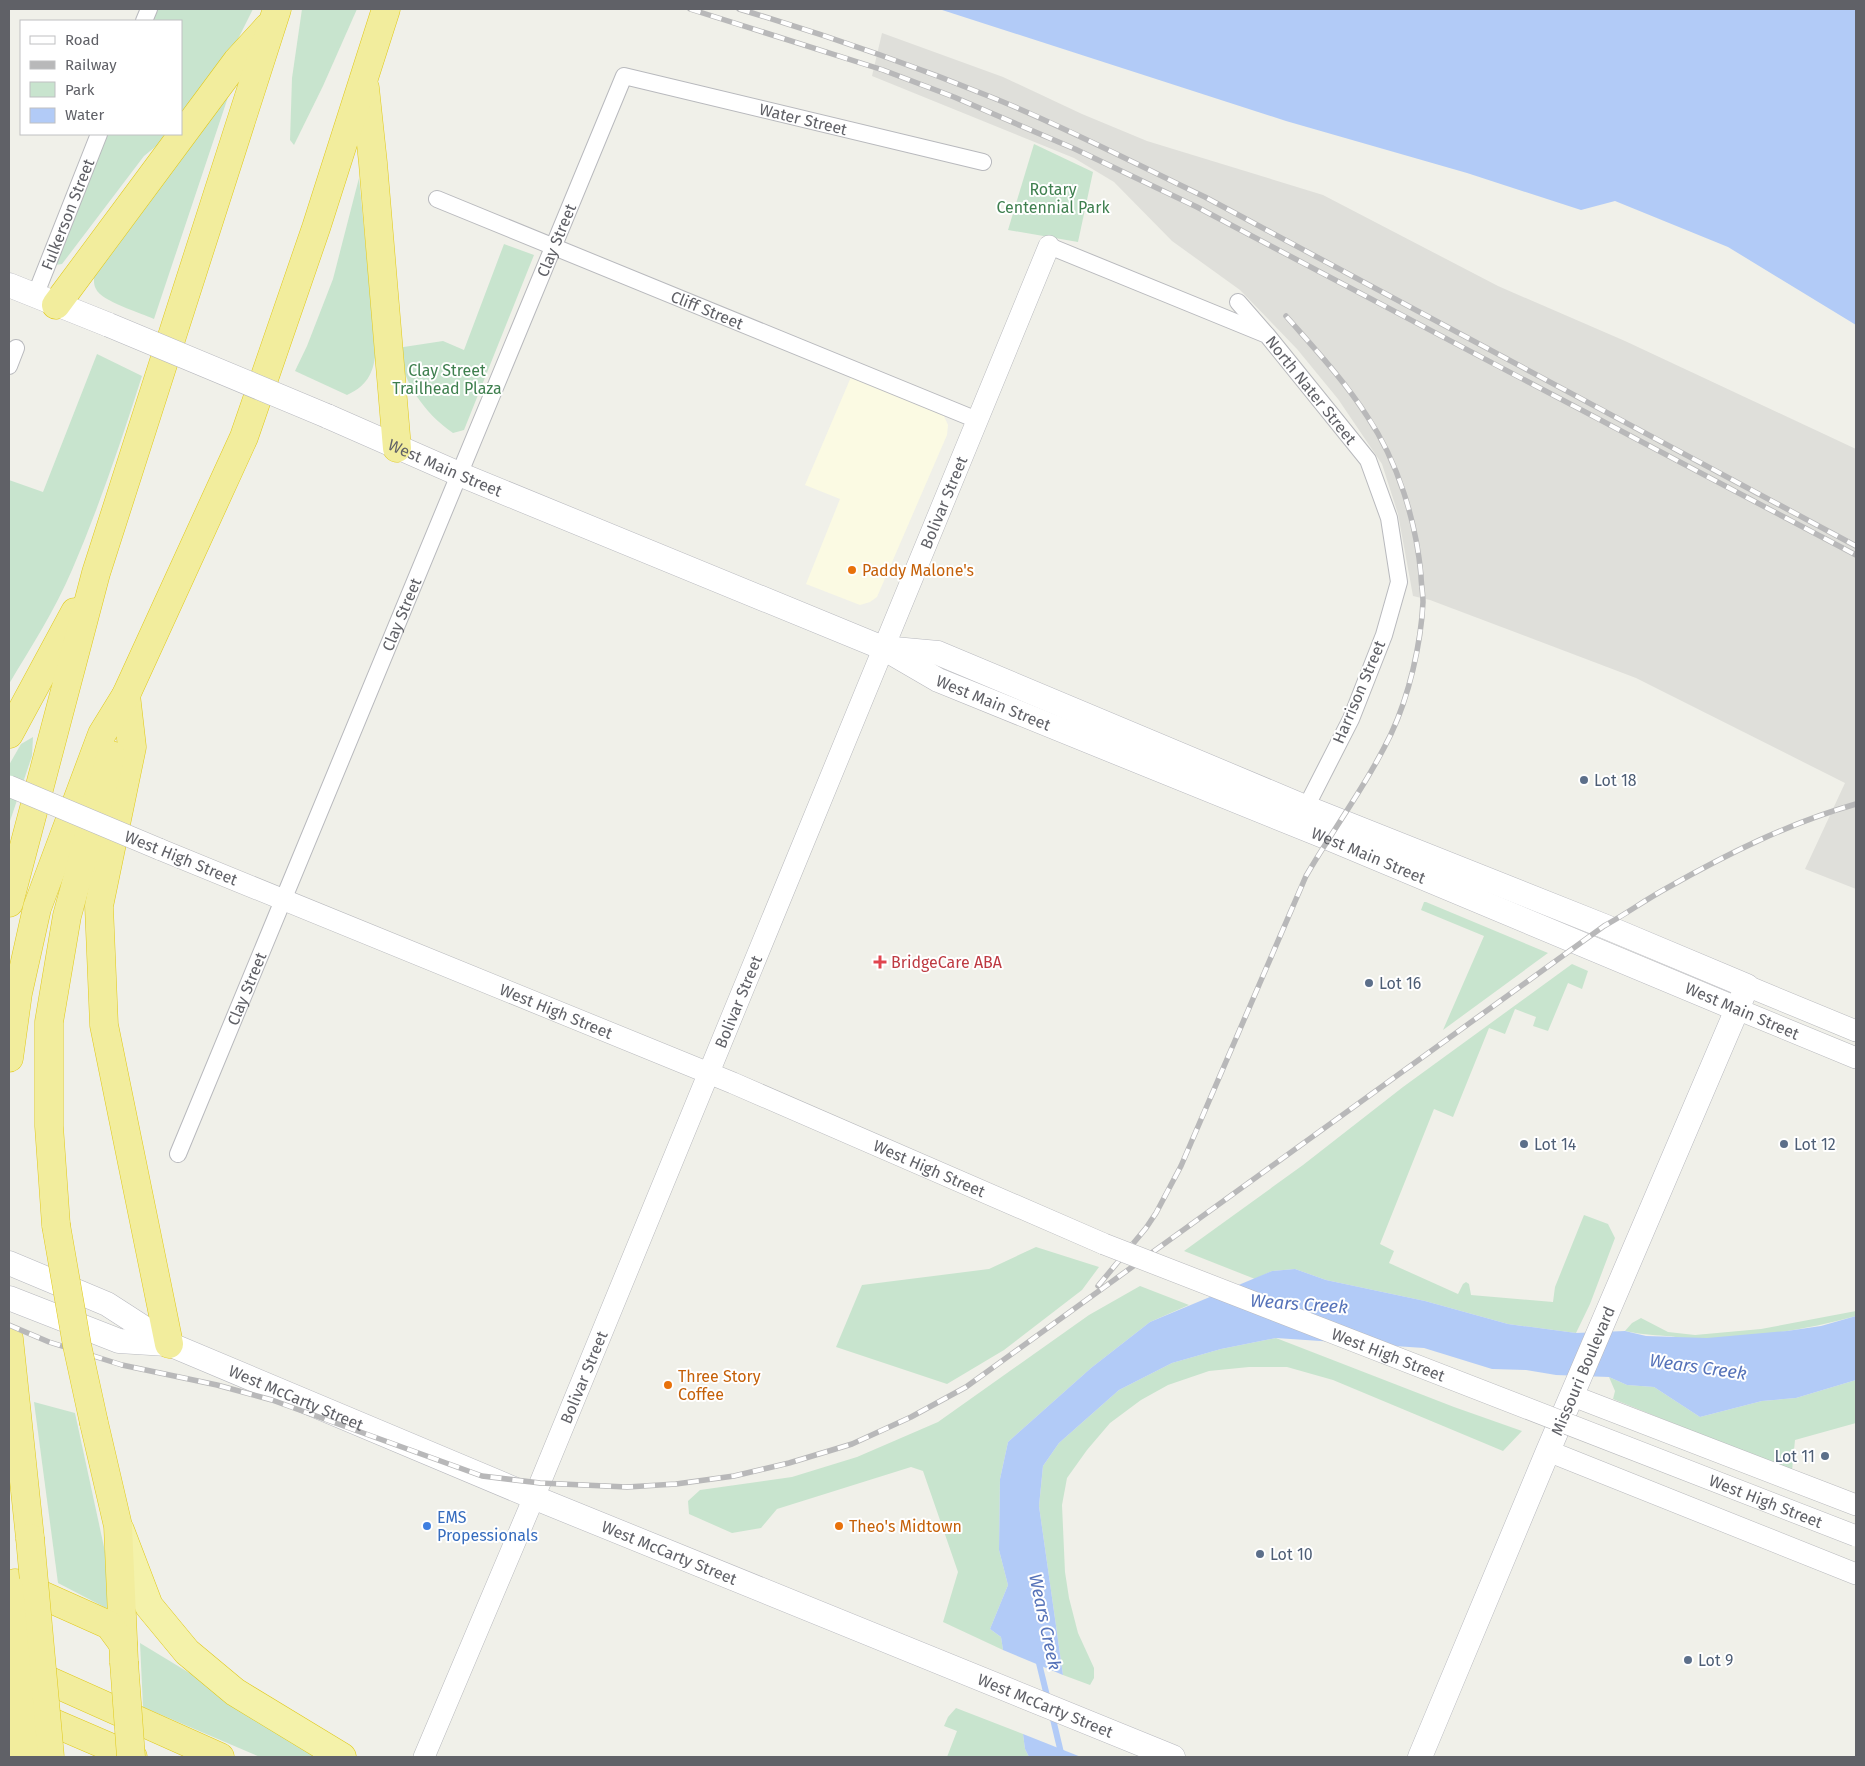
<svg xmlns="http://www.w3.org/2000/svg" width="1865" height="1766" font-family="'Fira Sans',sans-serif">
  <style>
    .commercial { fill: #fbfae3 }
    .industrial { fill: #dfdfda }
    .green { fill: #c8e4ce }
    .water { fill: #b2cbf7 }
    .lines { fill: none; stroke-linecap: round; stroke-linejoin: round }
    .stream { stroke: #b2cbf7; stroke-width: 6 }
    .minor-casing { stroke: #b8b9bd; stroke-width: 18 }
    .tertiary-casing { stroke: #b8b9bd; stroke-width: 22 }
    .secondary-casing { stroke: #b7b8be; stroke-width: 25 }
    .trunk-casing { stroke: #e0c919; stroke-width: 29 }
    .motorway-casing { stroke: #e0c919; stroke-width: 29 }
    .minor { stroke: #fff; stroke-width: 16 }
    .tertiary { stroke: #fff; stroke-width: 21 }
    .secondary { stroke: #fff; stroke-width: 24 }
    .trunk { stroke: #f4f2aa; stroke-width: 28 }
    .motorway { stroke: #f2ed9d; stroke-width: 28 }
    .rail-casing { stroke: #b8b8b9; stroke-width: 5.5 }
    .rail { stroke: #fff; stroke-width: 4; stroke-dasharray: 11; stroke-linecap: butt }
    .tertiary-bridge-casing { stroke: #b8b9bd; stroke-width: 22; stroke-linecap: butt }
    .secondary-bridge-casing { stroke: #b7b8be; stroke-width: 25; stroke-linecap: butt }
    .motorway-bridge-casing { stroke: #e0c919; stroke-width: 29; stroke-linecap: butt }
    .tertiary-bridge { stroke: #fff; stroke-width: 21 }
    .secondary-bridge { stroke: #fff; stroke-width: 24 }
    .motorway-bridge { stroke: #f2ed9d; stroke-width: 28 }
    .food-dot { fill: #e8710a; stroke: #fff; stroke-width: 2 }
    .service-dot { fill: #5c6f8a; stroke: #fff; stroke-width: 2 }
    .health-dot { fill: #e0444e; stroke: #fff; stroke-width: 2 }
    .shop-dot { fill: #3f7fe0; stroke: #fff; stroke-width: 2 }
    .labels { text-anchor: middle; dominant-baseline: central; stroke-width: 4; stroke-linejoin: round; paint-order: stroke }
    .street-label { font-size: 16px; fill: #606167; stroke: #fff }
    .park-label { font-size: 16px; fill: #3e7f4e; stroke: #fff }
    .food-label { font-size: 16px; fill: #c56008; stroke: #fff; text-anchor: start }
    .service-label { font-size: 16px; fill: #4e5e75; stroke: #fff; text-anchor: start }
    .health-label { font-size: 16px; fill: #be3a42; stroke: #fff; text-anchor: start }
    .shop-label { font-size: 16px; fill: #366cbe; stroke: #fff; text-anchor: start }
    .water-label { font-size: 18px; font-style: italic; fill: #5673b9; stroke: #fff }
  </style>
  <rect width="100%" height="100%" fill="#f0f0e9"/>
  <path class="commercial" d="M 851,377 L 944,416 L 948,425 L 947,435 L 877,597 L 870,602 L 860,605 L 806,584 L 840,499 L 805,485 Z"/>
  <path class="industrial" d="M 882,33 L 1003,77 L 1082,114 L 1147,141 L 1323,195 L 1498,286 L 1625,341 L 1856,449 L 1856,889 L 1805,869 L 1845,783 L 1636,678 L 1430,600 L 1413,596 L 1398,514 L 1382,464 L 1338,399 L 1297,349 L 1240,290 L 1172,241 L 1114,182 L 1074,158 L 872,76 Z"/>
  <g class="green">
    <path d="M 150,9 L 253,9 L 239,37 L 214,79 L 181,121 L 181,21 L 145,21 Z"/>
    <path d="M 302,9 L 357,9 L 323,86 L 294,145 L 290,140 L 292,78 Z"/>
    <path d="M 235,76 L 154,319 C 141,313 101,301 96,289 C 92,282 95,273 96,266 Z"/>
    <path d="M 104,134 L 171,134 L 144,156 L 62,264 L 55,265 Z"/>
    <path d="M 1034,144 L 1093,172 L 1078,242 L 1008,230 Z"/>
    <path d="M 359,178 L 376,349 C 374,371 369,385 347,395 L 295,371 L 307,346 L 333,279 Z"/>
    <path d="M 504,244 L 534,255 L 464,430 L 453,433 C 423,412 405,384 397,348 L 443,341 L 464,350 Z"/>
    <path d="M 97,354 L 142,376 C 121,442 99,507 72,570 C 55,610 31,647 9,684 L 9,480 L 43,492 Z"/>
    <path d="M 33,737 L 32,756 L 9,824 L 9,765 L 21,744 Z"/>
    <path d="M 1424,902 L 1426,902 L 1548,953 L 1443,1030 L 1484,936 L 1421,910 Z"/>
    <path d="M 1572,964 L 1588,971 L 1582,989 L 1568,983 L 1548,1031 L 1533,1026 L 1536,1017 L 1515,1009 L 1505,1034 L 1489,1028 L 1453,1117 L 1434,1109 L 1380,1244 L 1394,1251 L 1389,1263 L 1458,1294 L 1463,1284 L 1466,1282 L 1469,1284 L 1471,1295 L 1553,1302 L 1555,1287 L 1584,1215 L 1608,1224 L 1615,1238 L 1590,1304 L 1576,1333 L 1508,1324 L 1425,1301 L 1326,1280 L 1295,1269 L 1272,1271 L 1255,1279 L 1184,1251 L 1303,1165 L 1403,1087 Z"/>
    <path d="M 1036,1247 L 1099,1267 L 1082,1290 L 1004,1350 L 947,1384 L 836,1347 L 862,1285 L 989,1269 Z"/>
    <path d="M 1140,1286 L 1189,1305 L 1150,1322 L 1091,1368 L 1008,1442 L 1000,1479 L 999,1550 L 1008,1585 L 990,1629 L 1001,1637 L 1003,1650 L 943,1622 L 958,1572 L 923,1471 L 911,1467 L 777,1509 L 761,1528 L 732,1533 L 689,1514 L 688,1501 L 700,1490 L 792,1477 L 857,1457 L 938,1422 L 1089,1315 Z"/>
    <path d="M 1856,1311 L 1856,1316 C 1801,1331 1743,1340 1685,1338 C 1679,1338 1673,1336 1666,1336 C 1651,1335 1640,1334 1625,1331 L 1632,1323 L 1641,1318 L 1668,1332 L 1695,1335 L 1761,1329 Z"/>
    <path d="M 1276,1338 L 1454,1407 L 1522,1431 L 1503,1451 L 1333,1380 L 1287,1367 L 1249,1367 L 1209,1371 L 1168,1385 L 1141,1400 L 1110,1423 L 1087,1450 L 1067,1478 L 1062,1505 L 1065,1572 L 1069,1598 L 1078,1633 L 1094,1668 L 1094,1678 L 1090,1685 L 1063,1675 L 1039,1506 L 1043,1466 L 1059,1443 L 1119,1390 L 1172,1363 L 1221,1349 Z"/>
    <path d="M 1609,1377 L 1627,1385 L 1654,1387 L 1700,1417 L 1762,1401 L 1796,1398 L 1856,1380 L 1856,1423 L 1795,1440 L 1792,1471 L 1613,1399 L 1615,1391 Z"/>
    <path d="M 34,1402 L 75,1413 L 109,1570 L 115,1611 L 108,1609 L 58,1583 Z"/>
    <path d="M 140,1643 L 328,1757 L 260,1757 L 143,1707 Z"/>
    <path d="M 956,1708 L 1023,1734 L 1025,1749 L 1029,1757 L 947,1757 L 957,1731 L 944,1726 L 948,1717 Z"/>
  </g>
  <g class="water">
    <path d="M 939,9 L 1856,9 L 1856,325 L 1728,247 L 1615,201 L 1581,210 L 1467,173 L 1286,121 Z"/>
    <path d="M 1295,1269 L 1326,1280 L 1425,1301 L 1508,1324 L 1576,1333 L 1625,1331 L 1646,1336 L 1707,1338 L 1787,1331 L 1821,1326 L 1856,1316 L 1856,1380 L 1796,1398 L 1762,1401 L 1700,1417 L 1654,1387 L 1627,1385 L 1609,1377 L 1556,1375 L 1526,1370 L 1492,1369 L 1424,1348 L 1276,1338 L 1221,1349 L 1172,1363 L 1119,1390 L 1059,1443 L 1043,1466 L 1039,1506 L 1063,1675 L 1003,1650 L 1001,1637 L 990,1629 L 1008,1585 L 999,1550 L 1000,1479 L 1008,1442 L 1091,1368 L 1150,1322 L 1272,1271 Z"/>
    <path d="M 1023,1734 L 1081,1757 L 1029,1757 L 1025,1749 Z"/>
  </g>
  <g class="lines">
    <g class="stream">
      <path d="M 1038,1659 L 1048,1700"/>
      <path d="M 1052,1715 L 1062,1757"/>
    </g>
    <defs>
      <g id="minor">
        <path d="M 144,21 L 149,9"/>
        <path id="s1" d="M 437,199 L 977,420"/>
        <path id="s2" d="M 1049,246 L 1267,335 L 1368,460 L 1389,518 L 1399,582 L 1384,635 L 1351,719 L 1301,817"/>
        <path id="s3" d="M 35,296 L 99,134"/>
        <path d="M 1238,302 L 1265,333"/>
        <path d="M 9,366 L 16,348"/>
        <path id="s4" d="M 178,1154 L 624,76 L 983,162"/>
      </g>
      <g id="tertiary">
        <path id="s5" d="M 159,849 L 733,1083 L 1104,1244"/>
        <path d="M 1747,986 L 1856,1031"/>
        <path d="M 1737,1009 L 1856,1058"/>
        <path d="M 1573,1396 L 1856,1505"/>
        <path d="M 1548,1451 L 1856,1574"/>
        <path id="s6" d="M 424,1757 L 540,1483 L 1049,246"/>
      </g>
      <g id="secondary">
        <path d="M 9,285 L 109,325"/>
        <path id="s7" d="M 327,416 L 459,474 L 883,648 L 938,680 L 1328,838 L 1737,1009"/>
        <path d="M 883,648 L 938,653 L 1305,807 L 1604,926 L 1747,986 L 1548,1451 L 1420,1757"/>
        <path id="s8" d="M 9,1263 L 107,1304 L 169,1344 L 533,1497 L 1173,1757"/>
        <path d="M 9,1298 L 119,1341 L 167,1344"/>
      </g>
      <path id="trunk" d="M 120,1530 L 149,1606 L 187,1652 L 235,1692 L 342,1757"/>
      <g id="motorway">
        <path d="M 365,88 L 373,163 L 397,448"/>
        <path d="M 56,305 L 237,61 L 268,27"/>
        <path d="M 126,695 L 132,747 L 99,906 L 104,1025 L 169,1344"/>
        <path d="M 9,734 L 75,612"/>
        <path d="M 9,903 L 96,573 L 277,9"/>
        <path d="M 9,1058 L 18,993 L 37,908 L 102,734 L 126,695 L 244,437 L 316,228 L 386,9"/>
        <path d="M 56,1225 L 49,1126 L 49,1022 L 67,916 L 111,755"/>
        <path d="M 9,1339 L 30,1538"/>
        <path d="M 94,1423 L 118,1526 L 124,1662"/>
        <path d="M 15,1583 L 109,1625 L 123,1644"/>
        <path d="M 23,1669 L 220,1757"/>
        <path d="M 26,1711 L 133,1757"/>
      </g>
    </defs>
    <use href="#minor" class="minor-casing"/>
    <use href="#tertiary" class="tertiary-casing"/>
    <use href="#secondary" class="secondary-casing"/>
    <use href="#trunk" class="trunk-casing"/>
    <use href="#motorway" class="motorway-casing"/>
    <use href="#minor" class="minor"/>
    <use href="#tertiary" class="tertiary"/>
    <use href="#secondary" class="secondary"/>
    <use href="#trunk" class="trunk"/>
    <use href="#motorway" class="motorway"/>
    <defs>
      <g id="rail">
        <path d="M 690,9 L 883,70 L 954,97 L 1075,149 L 1197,207 L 1856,555"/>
        <path d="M 739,9 C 826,35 912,65 996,99 C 1067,128 1136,164 1205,197 L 1856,546"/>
        <path d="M 1098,1286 L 1146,1228 L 1156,1213 L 1181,1166 L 1306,876 C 1334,828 1367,784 1391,734 C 1409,696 1421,644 1423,602 C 1423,593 1421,584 1421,575 C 1416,521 1398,462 1367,416 C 1344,380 1314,348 1286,316"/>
        <path d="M 9,1325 L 49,1342 L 122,1365 L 217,1385 L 272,1400 L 482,1476 L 540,1483 L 627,1487 L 676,1484 L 734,1476 L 789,1463 L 852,1444 L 911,1417 L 966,1387 L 1604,926 C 1626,914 1645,900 1667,888 C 1727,854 1789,823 1856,804"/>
      </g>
    </defs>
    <use href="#rail" class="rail-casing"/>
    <use href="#rail" class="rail"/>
    <defs>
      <g id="tertiary-bridge">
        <path d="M 9,786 L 159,849"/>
        <path id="s9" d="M 1104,1244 L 1856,1536"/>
      </g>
      <path id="secondary-bridge" d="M 109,325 L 327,416"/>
      <g id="motorway-bridge">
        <path d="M 56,1225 L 77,1345 L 94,1423"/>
        <path d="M 30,1538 L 50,1757"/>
        <path d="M 9,1588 L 24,1757"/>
        <path d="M 124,1662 L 131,1757"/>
      </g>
    </defs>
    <use href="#tertiary-bridge" class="tertiary-bridge-casing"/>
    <use href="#secondary-bridge" class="secondary-bridge-casing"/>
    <use href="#motorway-bridge" class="motorway-bridge-casing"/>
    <use href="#tertiary-bridge" class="tertiary-bridge"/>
    <use href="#secondary-bridge" class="secondary-bridge"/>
    <use href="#motorway-bridge" class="motorway-bridge"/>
  </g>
  <g class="food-dot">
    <circle cx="852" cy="570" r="5"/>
    <circle cx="668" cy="1385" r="5"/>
    <circle cx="839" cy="1526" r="5"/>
  </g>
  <g class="service-dot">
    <circle cx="1584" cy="780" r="5"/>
    <circle cx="1369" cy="983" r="5"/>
    <circle cx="1524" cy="1144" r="5"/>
    <circle cx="1784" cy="1144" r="5"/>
    <circle cx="1825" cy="1456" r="5"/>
    <circle cx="1260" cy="1554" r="5"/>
    <circle cx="1688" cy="1660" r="5"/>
  </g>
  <path class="health-dot" d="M877.5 954.5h5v5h5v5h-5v5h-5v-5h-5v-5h5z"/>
  <circle class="shop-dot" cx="427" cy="1526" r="5"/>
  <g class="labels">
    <g class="street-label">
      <text stroke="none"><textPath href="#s4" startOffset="1351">Water Street</textPath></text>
      <text stroke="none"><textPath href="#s3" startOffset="88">Fulkerson Street</textPath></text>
      <text stroke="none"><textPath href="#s4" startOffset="989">Clay Street</textPath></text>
      <text stroke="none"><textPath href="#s1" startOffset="292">Cliff Street</textPath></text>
      <text stroke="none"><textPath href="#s2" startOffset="306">North Nater Street</textPath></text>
      <text stroke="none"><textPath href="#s7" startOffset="129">West Main Street</textPath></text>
      <text stroke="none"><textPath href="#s6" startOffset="1358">Bolivar Street</textPath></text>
      <text stroke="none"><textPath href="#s4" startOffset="584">Clay Street</textPath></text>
      <text transform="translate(1359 692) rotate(-67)">Harrison Street</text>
      <text stroke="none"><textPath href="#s7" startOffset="726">West Main Street</textPath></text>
      <text stroke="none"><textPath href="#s7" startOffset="1131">West Main Street</textPath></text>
      <text transform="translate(181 858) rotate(22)">West High Street</text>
      <text stroke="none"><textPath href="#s4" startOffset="179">Clay Street</textPath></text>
      <text stroke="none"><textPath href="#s6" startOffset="818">Bolivar Street</textPath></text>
      <text transform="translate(1742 1011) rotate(23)">West Main Street</text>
      <text stroke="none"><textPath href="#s5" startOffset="429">West High Street</textPath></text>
      <text stroke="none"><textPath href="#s5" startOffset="834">West High Street</textPath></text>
      <text stroke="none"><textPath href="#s9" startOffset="305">West High Street</textPath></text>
      <text transform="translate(1583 1371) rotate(-67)">Missouri Boulevard</text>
      <text stroke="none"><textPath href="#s6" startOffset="412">Bolivar Street</textPath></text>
      <text stroke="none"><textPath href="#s8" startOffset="318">West McCarty Street</textPath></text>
      <text stroke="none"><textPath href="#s9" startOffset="710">West High Street</textPath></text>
      <text stroke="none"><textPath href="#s8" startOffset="722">West McCarty Street</textPath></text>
      <text stroke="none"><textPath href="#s8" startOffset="1128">West McCarty Street</textPath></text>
    </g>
    <g class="park-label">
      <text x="1053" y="189">Rotary<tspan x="1053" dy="18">Centennial Park</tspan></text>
      <text x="447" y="370">Clay Street<tspan x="447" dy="18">Trailhead Plaza</tspan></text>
    </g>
    <g class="food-label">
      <text x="862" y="570">Paddy Malone's</text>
      <text x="678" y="1376">Three Story<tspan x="678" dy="18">Coffee</tspan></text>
      <text x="849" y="1526">Theo's Midtown</text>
    </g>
    <g class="service-label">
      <text x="1594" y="780">Lot 18</text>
      <text x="1379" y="983">Lot 16</text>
      <text x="1534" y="1144">Lot 14</text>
      <text x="1794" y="1144">Lot 12</text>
      <text x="1815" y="1456" text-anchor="end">Lot 11</text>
      <text x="1270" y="1554">Lot 10</text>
      <text x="1698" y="1660">Lot 9</text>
    </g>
    <g class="health-label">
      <text x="891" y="962">BridgeCare ABA</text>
    </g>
    <g class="shop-label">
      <text x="437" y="1517">EMS<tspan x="437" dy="18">Propessionals</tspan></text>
    </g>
    <g class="water-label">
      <text transform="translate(1299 1304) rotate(4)">Wears Creek</text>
      <text transform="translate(1698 1367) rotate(8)">Wears Creek</text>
      <text transform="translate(1045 1622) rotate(78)">Wears Creek</text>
    </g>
  </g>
  <rect width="1865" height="1766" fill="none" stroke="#606167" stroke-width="20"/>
  <rect x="20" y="20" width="162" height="115" fill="#ffffff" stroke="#bfc0c2"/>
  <rect x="30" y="36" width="25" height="8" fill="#ffffff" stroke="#bfc0c2"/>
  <text x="65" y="45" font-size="15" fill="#606167">Road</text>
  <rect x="30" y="61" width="25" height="8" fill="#b8b8b9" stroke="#bfc0c2"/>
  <text x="65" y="70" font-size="15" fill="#606167">Railway</text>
  <rect x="30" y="82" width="25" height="15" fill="#c8e4ce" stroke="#bfc0c2"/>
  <text x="65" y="95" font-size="15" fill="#606167">Park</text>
  <rect x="30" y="108" width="25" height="15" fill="#b2cbf7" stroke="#bfc0c2"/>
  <text x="65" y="120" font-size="15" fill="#606167">Water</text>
</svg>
